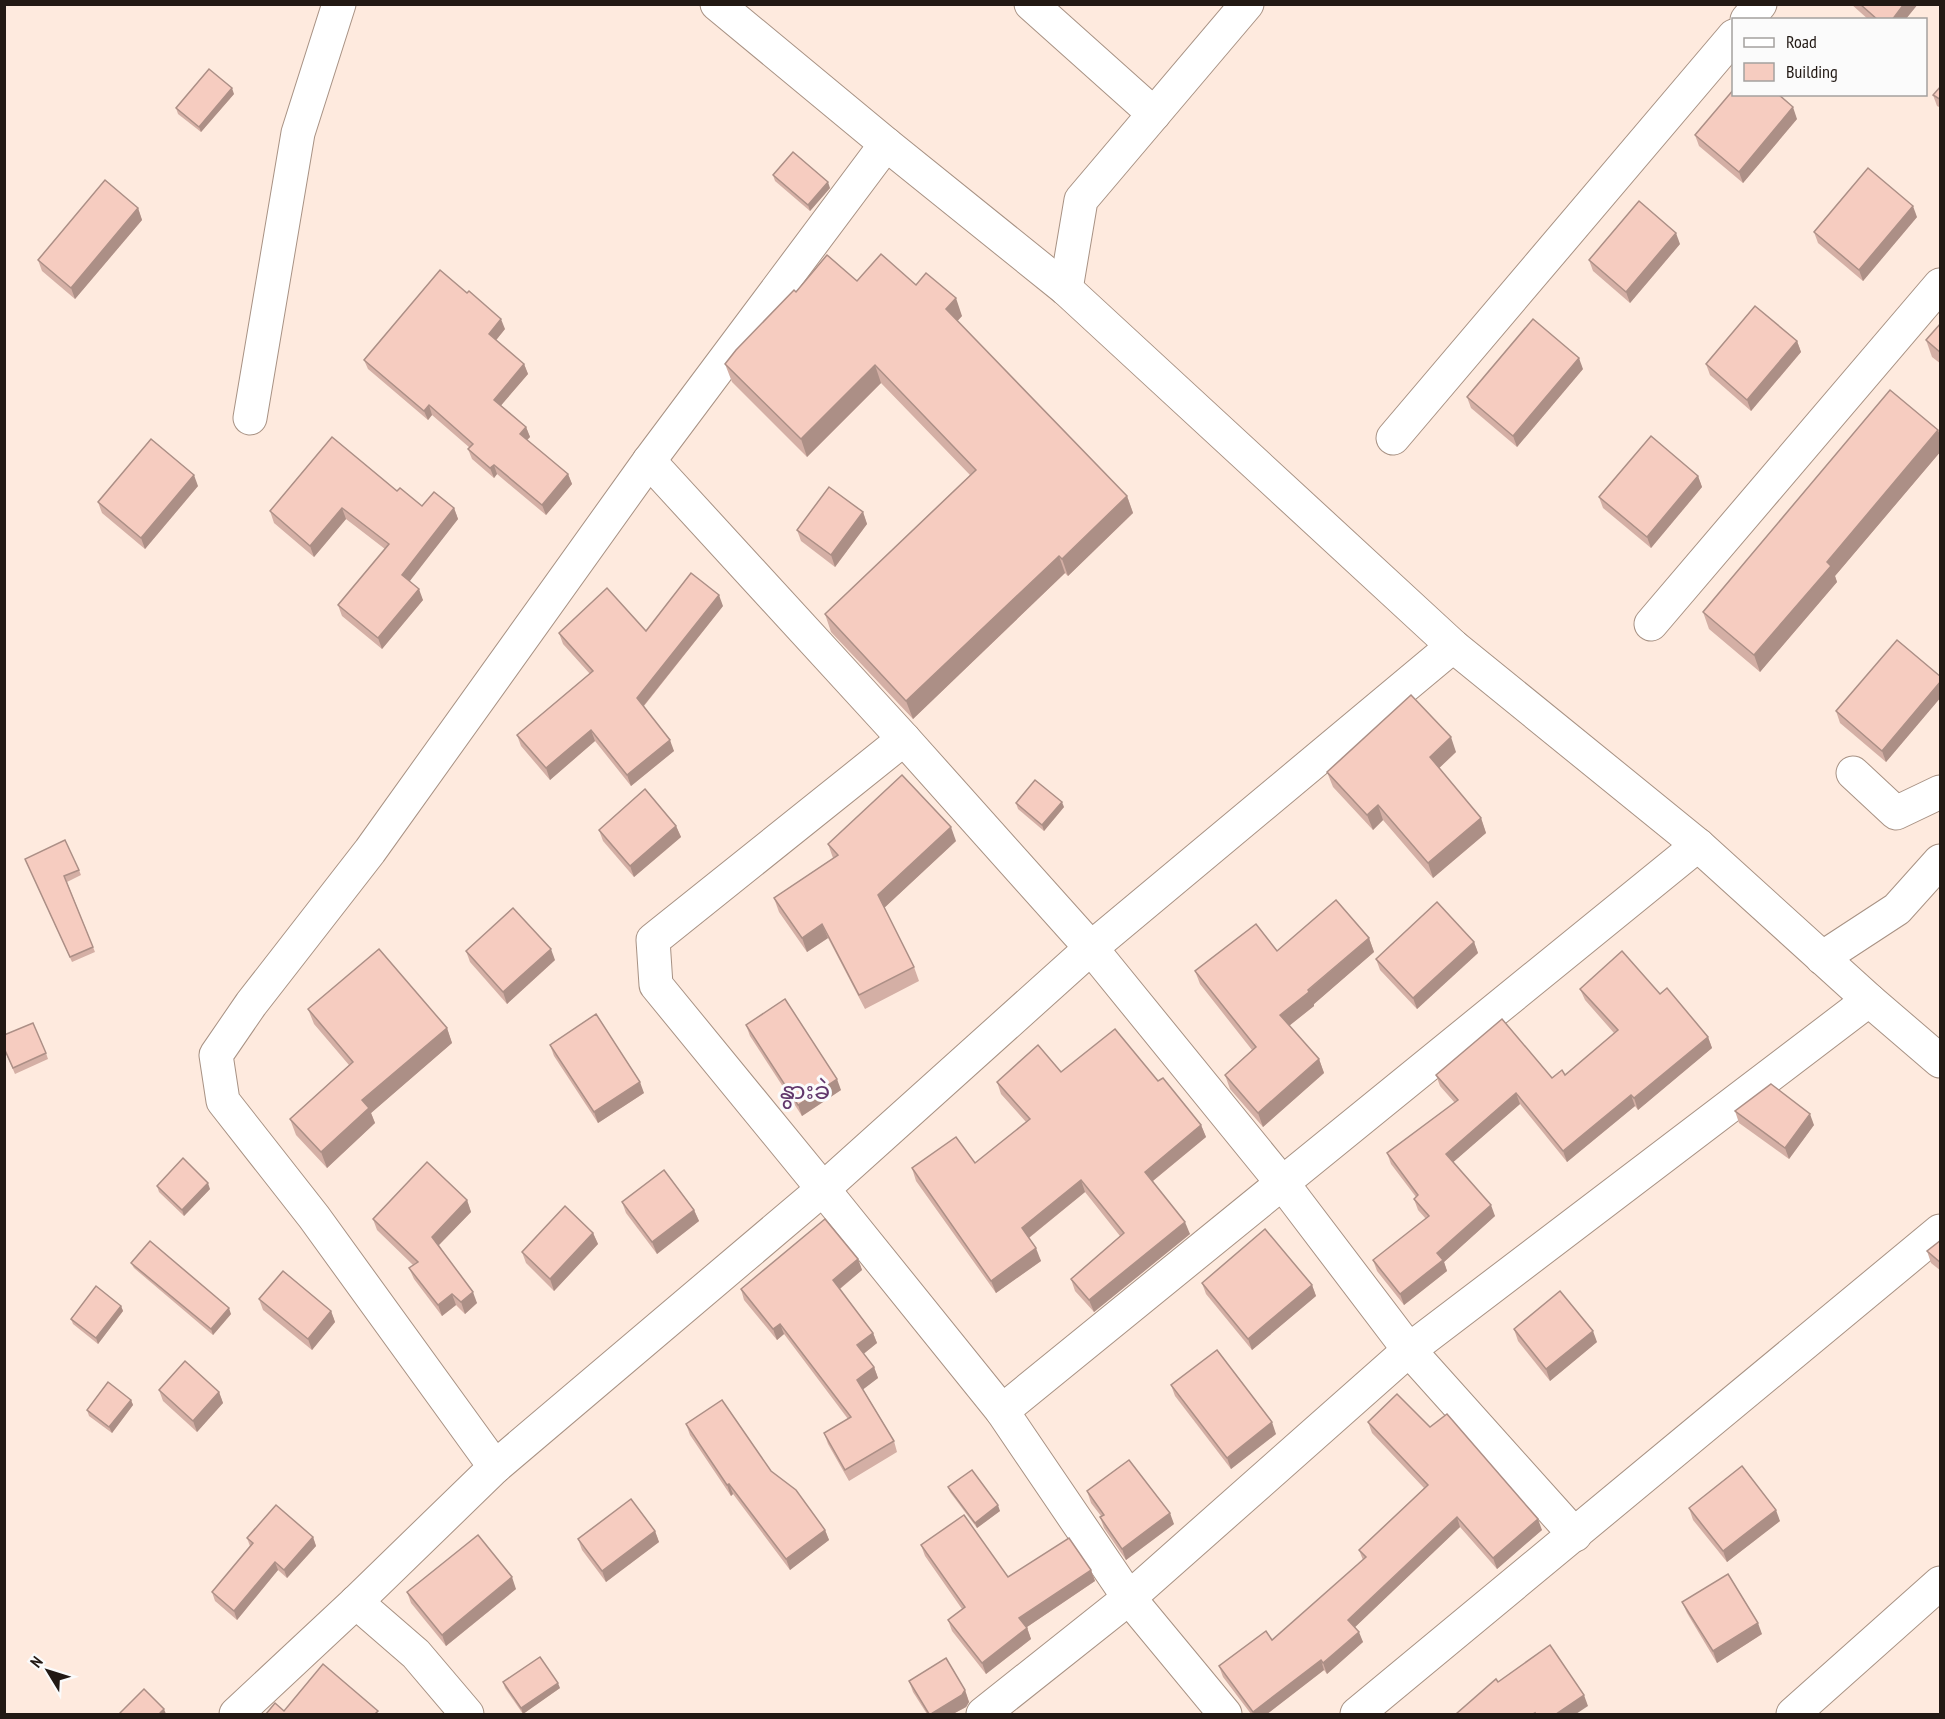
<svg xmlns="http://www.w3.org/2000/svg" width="1945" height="1719" font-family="'PT Sans Narrow','Noto Sans Myanmar',sans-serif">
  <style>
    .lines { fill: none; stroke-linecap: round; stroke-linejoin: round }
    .minor-casing { stroke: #a89284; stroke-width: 35 }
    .minor { stroke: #fff; stroke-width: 33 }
    .wall { fill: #d4afa5 }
    .shaded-wall { fill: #ac8f86 }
    .building { fill: #f6ccc0; stroke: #ac8f86; stroke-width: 1.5 }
    .labels { text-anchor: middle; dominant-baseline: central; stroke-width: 6; stroke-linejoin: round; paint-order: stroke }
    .quarter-label { font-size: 24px; fill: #62376c; stroke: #fbfbfb }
  </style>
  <rect width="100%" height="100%" fill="#feeade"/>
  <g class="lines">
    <defs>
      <g id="minor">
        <path d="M 717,4 L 886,144 L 1066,289 L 1453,646 L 1698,845 L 1869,1000 L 1940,1061"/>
        <path d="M 1031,4 L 1154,114"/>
        <path d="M 1747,20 L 1760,4"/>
        <path d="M 1066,289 L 1081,200 L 1247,4"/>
        <path d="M 250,418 L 298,133 L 339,4"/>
        <path d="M 1393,438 L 1734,36"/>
        <path d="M 649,461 L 904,739 L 1091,948 L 1283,1184 L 1409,1350 L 1575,1535"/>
        <path d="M 1651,624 L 1940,285"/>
        <path d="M 904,739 L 653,940 L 656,985 L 823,1189 L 1002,1411 L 1129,1598 L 1225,1714"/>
        <path d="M 1853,773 L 1896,813 L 1940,792"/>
        <path d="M 1822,958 L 1897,909 L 1940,861"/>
        <path d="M 1002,1411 L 1698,845"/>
        <path d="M 495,1467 L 314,1217 L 223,1101 L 216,1055 L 251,1004 L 370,851 L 649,461 L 886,144"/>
        <path d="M 356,1602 L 416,1654 L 467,1714"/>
        <path d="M 236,1714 L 356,1602 L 495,1467 L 823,1189 L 1091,948 L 1453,646"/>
        <path d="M 983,1714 L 1129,1598 L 1409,1350 L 1869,1000"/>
        <path d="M 1357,1714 L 1940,1231"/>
        <path d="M 1793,1714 L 1940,1583"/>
      </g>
    </defs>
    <use href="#minor" class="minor-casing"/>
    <use href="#minor" class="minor"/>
  </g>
  <g class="wall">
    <path d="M 1851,4 L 1918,4 L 1905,20 L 1869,20 Z"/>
    <path d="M 1941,86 L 1941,108 L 1937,106 L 1933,95 Z"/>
    <path d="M 234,94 L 201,132 L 178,114 L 176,108 Z"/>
    <path d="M 1797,119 L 1743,183 L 1699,146 L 1695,135 Z"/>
    <path d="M 773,175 L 830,188 L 810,211 L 775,181 Z"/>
    <path d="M 138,208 L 142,220 L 75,299 L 42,271 L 38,260 Z"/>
    <path d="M 1917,217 L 1863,281 L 1818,243 L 1814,232 Z"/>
    <path d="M 1680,244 L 1630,303 L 1593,271 L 1589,260 Z"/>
    <path d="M 857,281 L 916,285 L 962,316 L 957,321 L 1127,496 L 1133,513 L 1068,576 L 1065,573 L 913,719 L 831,632 L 825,614 L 970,475 L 881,383 L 807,457 L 732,382 L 725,364 L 796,292 Z"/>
    <path d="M 1941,323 L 1941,364 L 1932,357 L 1926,340 Z"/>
    <path d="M 505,329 L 496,340 L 524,364 L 528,374 L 501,405 L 526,427 L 530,437 L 527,440 L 568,474 L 572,484 L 546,515 L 497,474 L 494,478 L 472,459 L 468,449 L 470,448 L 432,415 L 428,420 L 368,369 L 364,360 Z"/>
    <path d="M 1797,341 L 1801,352 L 1751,411 L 1710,375 L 1706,364 Z"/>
    <path d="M 1583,369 L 1517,447 L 1471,408 L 1467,397 Z"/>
    <path d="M 1938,430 L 1941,438 L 1941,451 L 1835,576 L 1837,582 L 1760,672 L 1709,629 L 1703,612 Z"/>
    <path d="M 1698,476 L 1702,487 L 1651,548 L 1603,508 L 1599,497 Z"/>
    <path d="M 198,486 L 145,549 L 102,513 L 98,502 Z"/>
    <path d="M 397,491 L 422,506 L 454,508 L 458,519 L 409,581 L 423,600 L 382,649 L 342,616 L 338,605 L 385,549 L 346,519 L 314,557 L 274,523 L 270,511 Z"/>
    <path d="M 863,512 L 867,524 L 835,567 L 801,541 L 797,530 Z"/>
    <path d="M 723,606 L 644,706 L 674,751 L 631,786 L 595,741 L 550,780 L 521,746 L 517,735 L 590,674 L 563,644 L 559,633 L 646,631 Z"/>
    <path d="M 1941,677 L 1941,697 L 1886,762 L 1840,723 L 1836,711 Z"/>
    <path d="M 1456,752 L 1439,768 L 1481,818 L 1486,833 L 1433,878 L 1383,820 L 1373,830 L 1333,787 L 1327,772 Z"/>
    <path d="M 1016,803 L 1064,807 L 1044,831 L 1018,809 Z"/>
    <path d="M 676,826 L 681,837 L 634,877 L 603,841 L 599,830 Z"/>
    <path d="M 956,841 L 884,908 L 914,967 L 919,981 L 865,1009 L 828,938 L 807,952 L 779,912 L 774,898 L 833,858 L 828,844 Z"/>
    <path d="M 25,859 L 79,870 L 81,875 L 67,882 L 95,952 L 72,962 Z"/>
    <path d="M 1369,938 L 1374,952 L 1314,1004 L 1314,1006 L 1289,1026 L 1319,1059 L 1324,1073 L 1263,1127 L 1230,1089 L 1225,1075 L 1252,1050 L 1200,984 L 1195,971 L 1277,951 Z"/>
    <path d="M 1474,942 L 1478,953 L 1417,1009 L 1380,970 L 1376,959 Z"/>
    <path d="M 466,951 L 555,960 L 507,1004 L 470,962 Z"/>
    <path d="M 1580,989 L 1660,994 L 1708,1037 L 1712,1048 L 1638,1110 L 1635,1106 L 1567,1162 L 1520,1104 L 1453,1162 L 1495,1216 L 1444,1262 L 1447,1271 L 1404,1305 L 1377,1271 L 1373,1260 L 1426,1219 L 1418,1210 L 1414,1199 L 1416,1197 L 1391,1164 L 1387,1153 L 1455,1103 L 1440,1086 L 1436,1075 L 1552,1078 L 1565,1075 L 1614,1033 L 1585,1000 Z"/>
    <path d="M 308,1009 L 447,1028 L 452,1043 L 371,1113 L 375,1123 L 327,1168 L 296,1135 L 290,1119 L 349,1065 L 314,1024 Z"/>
    <path d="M 746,1025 L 841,1090 L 802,1116 L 750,1036 Z"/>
    <path d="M 550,1045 L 644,1093 L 598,1123 L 554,1056 Z"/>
    <path d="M 4,1049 L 46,1053 L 48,1059 L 15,1074 Z"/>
    <path d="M 1061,1072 L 1158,1081 L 1201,1125 L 1206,1137 L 1153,1181 L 1190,1234 L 1094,1312 L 1075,1291 L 1071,1279 L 1120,1236 L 1085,1192 L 1029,1238 L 1041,1261 L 996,1293 L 916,1181 L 912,1168 L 975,1163 L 1026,1122 L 1001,1094 L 997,1082 Z"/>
    <path d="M 1735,1111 L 1814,1125 L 1789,1159 L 1739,1123 Z"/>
    <path d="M 157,1186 L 210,1189 L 184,1216 L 159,1192 Z"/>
    <path d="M 467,1200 L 471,1212 L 439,1245 L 477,1303 L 465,1314 L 456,1305 L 442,1316 L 414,1279 L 409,1268 L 413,1265 L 377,1230 L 373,1219 Z"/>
    <path d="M 622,1202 L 694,1210 L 699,1221 L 657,1254 L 626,1213 Z"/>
    <path d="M 593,1233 L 598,1244 L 554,1291 L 526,1263 L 522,1252 Z"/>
    <path d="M 1941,1240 L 1941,1271 L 1931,1263 L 1927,1251 Z"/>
    <path d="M 858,1259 L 862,1270 L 840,1289 L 873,1333 L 877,1343 L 863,1354 L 874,1367 L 878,1378 L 863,1389 L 894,1441 L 897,1452 L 849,1481 L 828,1444 L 824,1433 L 848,1419 L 784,1334 L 777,1340 L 744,1300 L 741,1289 Z"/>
    <path d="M 131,1263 L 231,1314 L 213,1335 L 134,1268 Z"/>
    <path d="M 1202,1283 L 1312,1285 L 1316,1296 L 1252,1350 L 1206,1294 Z"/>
    <path d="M 259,1299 L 331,1311 L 335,1322 L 312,1350 L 263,1310 Z"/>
    <path d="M 121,1306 L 123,1311 L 98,1344 L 73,1324 L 71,1319 Z"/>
    <path d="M 1514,1329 L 1597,1342 L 1550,1381 L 1518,1341 Z"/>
    <path d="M 1171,1385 L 1276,1434 L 1231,1469 L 1175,1396 Z"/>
    <path d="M 159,1390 L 219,1392 L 223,1403 L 197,1432 L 163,1401 Z"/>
    <path d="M 131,1400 L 133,1405 L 112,1433 L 89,1416 L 87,1410 Z"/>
    <path d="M 1368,1422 L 1430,1427 L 1542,1530 L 1497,1569 L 1460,1527 L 1355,1627 L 1363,1642 L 1327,1674 L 1324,1670 L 1267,1714 L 1251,1714 L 1223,1677 L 1219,1666 L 1272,1640 L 1363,1560 L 1359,1550 L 1424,1488 L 1372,1433 Z"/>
    <path d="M 686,1424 L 771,1471 L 825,1530 L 829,1540 L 790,1570 L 733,1494 L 731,1496 L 690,1435 Z"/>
    <path d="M 948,1487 L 1000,1511 L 977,1528 L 950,1492 Z"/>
    <path d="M 1087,1491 L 1174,1524 L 1126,1560 L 1104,1528 L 1100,1517 L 1101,1516 L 1091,1503 Z"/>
    <path d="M 1689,1508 L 1780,1521 L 1727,1562 L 1693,1520 Z"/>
    <path d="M 655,1531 L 659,1542 L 606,1582 L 582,1550 L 578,1539 Z"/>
    <path d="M 313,1537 L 316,1546 L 287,1578 L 278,1570 L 237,1620 L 215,1601 L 212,1592 L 250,1546 L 247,1538 Z"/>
    <path d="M 921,1545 L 1008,1577 L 1091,1570 L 1095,1581 L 1027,1627 L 1031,1639 L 986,1674 L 952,1631 L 948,1620 L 962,1609 L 925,1556 Z"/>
    <path d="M 516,1589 L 446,1646 L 411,1603 L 407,1592 Z"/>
    <path d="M 1682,1602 L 1762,1634 L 1717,1663 L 1687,1613 Z"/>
    <path d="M 909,1681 L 965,1690 L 969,1702 L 966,1707 L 953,1714 L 927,1714 L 913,1692 Z"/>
    <path d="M 503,1682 L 560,1688 L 523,1714 L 505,1688 Z"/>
  </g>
  <g class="shaded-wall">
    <path d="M 1904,4 L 1918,4 L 1905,20 L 1892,20 Z"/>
    <path d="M 232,88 L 234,94 L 201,132 L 199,127 Z"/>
    <path d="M 1793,107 L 1797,119 L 1743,183 L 1739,172 Z"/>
    <path d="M 828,182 L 830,188 L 810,211 L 808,205 Z"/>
    <path d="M 1913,206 L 1917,217 L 1863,281 L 1859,270 Z"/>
    <path d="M 138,208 L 142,220 L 75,299 L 71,288 Z"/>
    <path d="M 1676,233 L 1680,244 L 1630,303 L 1626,292 Z"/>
    <path d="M 956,298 L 962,316 L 952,327 L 946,309 Z"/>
    <path d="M 501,319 L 505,329 L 493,344 L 489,334 Z"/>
    <path d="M 1797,341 L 1801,352 L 1751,411 L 1747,400 Z"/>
    <path d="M 1579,358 L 1583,369 L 1517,447 L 1513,436 Z"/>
    <path d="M 524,364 L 528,374 L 498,409 L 494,400 Z"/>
    <path d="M 875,365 L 881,383 L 807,457 L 801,439 Z"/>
    <path d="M 429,405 L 432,415 L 428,420 L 424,411 Z"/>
    <path d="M 526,427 L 530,437 L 523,444 L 520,434 Z"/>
    <path d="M 1938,430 L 1941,438 L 1941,451 L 1835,576 L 1837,582 L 1760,672 L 1754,655 L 1827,562 Z"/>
    <path d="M 494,465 L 497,474 L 494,478 L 490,468 Z"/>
    <path d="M 568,474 L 572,484 L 546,515 L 542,505 Z"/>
    <path d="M 194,475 L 198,486 L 145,549 L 141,538 Z"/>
    <path d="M 1698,476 L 1702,487 L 1651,548 L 1647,537 Z"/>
    <path d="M 1127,496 L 1133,513 L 1068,576 L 1062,559 Z"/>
    <path d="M 342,508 L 346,519 L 314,557 L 310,546 Z"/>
    <path d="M 454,508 L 458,519 L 406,586 L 402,575 Z"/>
    <path d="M 863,512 L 867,524 L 835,567 L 831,555 Z"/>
    <path d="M 1059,556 L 1065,573 L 913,719 L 906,701 Z"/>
    <path d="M 419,589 L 423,600 L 382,649 L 378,638 Z"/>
    <path d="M 719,595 L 723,606 L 641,709 L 637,698 Z"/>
    <path d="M 1941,681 L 1941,697 L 1886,762 L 1882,751 Z"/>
    <path d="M 591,730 L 595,741 L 550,780 L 546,768 Z"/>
    <path d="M 1451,737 L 1456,752 L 1435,772 L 1430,757 Z"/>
    <path d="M 670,740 L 674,751 L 631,786 L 627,775 Z"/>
    <path d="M 1062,802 L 1064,807 L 1044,831 L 1042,825 Z"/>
    <path d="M 1378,805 L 1383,820 L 1373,830 L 1367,815 Z"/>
    <path d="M 1481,818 L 1486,833 L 1433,878 L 1428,863 Z"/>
    <path d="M 676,826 L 681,837 L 634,877 L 630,866 Z"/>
    <path d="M 951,827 L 956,841 L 883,909 L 878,895 Z"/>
    <path d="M 822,924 L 828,938 L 807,952 L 802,938 Z"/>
    <path d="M 1369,938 L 1374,952 L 1314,1004 L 1314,1006 L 1285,1029 L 1280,1015 Z"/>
    <path d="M 1474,942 L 1478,953 L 1417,1009 L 1413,998 Z"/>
    <path d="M 551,949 L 555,960 L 507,1004 L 503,992 Z"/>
    <path d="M 447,1028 L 452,1043 L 371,1113 L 375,1123 L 327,1168 L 321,1152 L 362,1100 Z"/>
    <path d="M 1708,1037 L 1712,1048 L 1638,1110 L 1634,1098 Z"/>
    <path d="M 1319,1059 L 1324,1073 L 1263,1127 L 1258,1113 Z"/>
    <path d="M 837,1079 L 841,1090 L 802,1116 L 798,1105 Z"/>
    <path d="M 640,1082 L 644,1093 L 598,1123 L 594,1112 Z"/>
    <path d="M 1516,1093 L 1520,1104 L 1450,1165 L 1446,1154 Z"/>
    <path d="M 1631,1095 L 1635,1106 L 1567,1162 L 1563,1151 Z"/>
    <path d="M 1810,1114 L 1814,1125 L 1789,1159 L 1785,1148 Z"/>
    <path d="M 1201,1125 L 1206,1137 L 1149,1184 L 1145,1172 Z"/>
    <path d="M 1081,1180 L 1085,1192 L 1026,1240 L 1022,1228 Z"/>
    <path d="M 208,1183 L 210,1189 L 184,1216 L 182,1210 Z"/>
    <path d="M 467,1200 L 471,1212 L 436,1248 L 432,1237 Z"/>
    <path d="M 1491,1205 L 1495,1216 L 1444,1262 L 1447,1271 L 1404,1305 L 1400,1294 L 1437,1253 Z"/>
    <path d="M 694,1210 L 699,1221 L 657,1254 L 652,1242 Z"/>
    <path d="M 1185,1222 L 1190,1234 L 1094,1312 L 1089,1300 Z"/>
    <path d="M 593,1233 L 598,1244 L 554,1291 L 550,1279 Z"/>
    <path d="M 1036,1248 L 1041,1261 L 996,1293 L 991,1281 Z"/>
    <path d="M 858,1259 L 862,1270 L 837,1291 L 833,1280 Z"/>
    <path d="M 1312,1285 L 1316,1296 L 1252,1350 L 1248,1339 Z"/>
    <path d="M 473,1292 L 477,1303 L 465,1314 L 461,1302 Z"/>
    <path d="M 452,1294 L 456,1305 L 442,1316 L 438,1305 Z"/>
    <path d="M 121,1306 L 123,1311 L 98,1344 L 96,1338 Z"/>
    <path d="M 229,1308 L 231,1314 L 213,1335 L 211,1329 Z"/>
    <path d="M 331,1311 L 335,1322 L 312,1350 L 308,1339 Z"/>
    <path d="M 780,1324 L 784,1334 L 777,1340 L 773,1329 Z"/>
    <path d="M 1593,1331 L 1597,1342 L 1550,1381 L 1546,1369 Z"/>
    <path d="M 873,1333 L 877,1343 L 861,1356 L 857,1345 Z"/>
    <path d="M 874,1367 L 878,1378 L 861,1391 L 857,1380 Z"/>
    <path d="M 219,1392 L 223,1403 L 197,1432 L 193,1421 Z"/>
    <path d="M 131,1400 L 133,1405 L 112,1433 L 109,1427 Z"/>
    <path d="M 1272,1422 L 1276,1434 L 1231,1469 L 1227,1458 Z"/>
    <path d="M 729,1484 L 733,1494 L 731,1496 L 727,1485 Z"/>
    <path d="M 998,1505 L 1000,1511 L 977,1528 L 975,1523 Z"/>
    <path d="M 1776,1510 L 1780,1521 L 1727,1562 L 1723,1551 Z"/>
    <path d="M 1170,1513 L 1174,1524 L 1126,1560 L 1122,1549 Z"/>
    <path d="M 1457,1517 L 1460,1527 L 1352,1630 L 1348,1620 Z"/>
    <path d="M 1538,1519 L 1542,1530 L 1497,1569 L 1493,1558 Z"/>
    <path d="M 825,1530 L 829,1540 L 790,1570 L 786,1559 Z"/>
    <path d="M 655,1531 L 659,1542 L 606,1582 L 602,1571 Z"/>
    <path d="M 313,1537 L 316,1546 L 287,1578 L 284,1570 Z"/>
    <path d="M 275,1562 L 278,1570 L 237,1620 L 234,1611 Z"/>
    <path d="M 1091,1570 L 1095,1581 L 1024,1629 L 1019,1618 Z"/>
    <path d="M 512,1577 L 516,1589 L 446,1646 L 442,1635 Z"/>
    <path d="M 1758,1623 L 1762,1634 L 1717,1663 L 1713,1651 Z"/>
    <path d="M 1027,1628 L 1031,1639 L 986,1674 L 982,1663 Z"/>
    <path d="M 1359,1632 L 1363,1642 L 1327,1674 L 1323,1663 Z"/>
    <path d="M 1321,1660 L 1324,1670 L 1267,1714 L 1254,1714 L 1253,1712 Z"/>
    <path d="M 558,1683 L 560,1688 L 523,1714 L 521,1708 Z"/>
    <path d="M 965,1690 L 969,1702 L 966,1707 L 953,1714 L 931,1714 Z"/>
    <path d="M 1584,1695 L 1588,1706 L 1576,1714 L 1556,1714 Z"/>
    <path d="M 164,1709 L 166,1714 L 159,1714 Z"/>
  </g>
  <g class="building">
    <path d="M 1860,4 L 1904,4 L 1892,20 L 1878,20 Z"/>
    <path d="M 209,69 L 232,88 L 199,127 L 176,108 Z"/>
    <path d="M 1941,86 L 1941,100 L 1933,95 Z"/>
    <path d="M 1734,89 L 1734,94 L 1778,94 L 1793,107 L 1739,172 L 1695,135 Z"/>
    <path d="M 793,152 L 828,182 L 808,205 L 773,175 Z"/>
    <path d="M 1868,168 L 1913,206 L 1859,270 L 1814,232 Z"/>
    <path d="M 105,180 L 138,208 L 71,288 L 38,260 Z"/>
    <path d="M 1639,201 L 1676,233 L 1626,292 L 1589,260 Z"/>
    <path d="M 881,254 L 916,285 L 926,273 L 956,298 L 946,309 L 1127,496 L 1062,559 L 1059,556 L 906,701 L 825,614 L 976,470 L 875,365 L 801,439 L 725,364 L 736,350 L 794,290 L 796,292 L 827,255 L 857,281 Z"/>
    <path d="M 440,270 L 467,293 L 469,291 L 501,319 L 489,334 L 524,364 L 494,400 L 526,427 L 520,434 L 568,474 L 542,505 L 494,465 L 490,468 L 468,449 L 473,444 L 429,405 L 424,411 L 364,360 Z"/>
    <path d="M 1755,306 L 1797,341 L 1747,400 L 1706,364 Z"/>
    <path d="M 1533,319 L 1579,358 L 1513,436 L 1467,397 Z"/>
    <path d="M 1941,323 L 1941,353 L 1926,340 Z"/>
    <path d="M 1890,390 L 1938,430 L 1827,562 L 1831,566 L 1754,655 L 1703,612 Z"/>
    <path d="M 1651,436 L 1698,476 L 1647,537 L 1599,497 Z"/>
    <path d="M 332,437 L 397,491 L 400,488 L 422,506 L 434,492 L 454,508 L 402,575 L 419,589 L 378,638 L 338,605 L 389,544 L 342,508 L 310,546 L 270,511 Z"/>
    <path d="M 151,439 L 194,475 L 141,538 L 98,502 Z"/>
    <path d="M 829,487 L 863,512 L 831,555 L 797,530 Z"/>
    <path d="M 691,573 L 719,595 L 637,698 L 670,740 L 627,775 L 591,730 L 546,768 L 517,735 L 593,671 L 559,633 L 607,588 L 646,631 Z"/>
    <path d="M 1897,640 L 1941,677 L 1941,681 L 1882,751 L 1836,711 Z"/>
    <path d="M 1411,695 L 1451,737 L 1430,757 L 1481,818 L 1428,863 L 1378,805 L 1367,815 L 1327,772 Z"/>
    <path d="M 902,775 L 951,827 L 878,895 L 914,967 L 859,995 L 822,924 L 802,938 L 774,898 L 838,855 L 828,844 Z"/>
    <path d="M 1035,780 L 1062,802 L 1042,825 L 1016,803 Z"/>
    <path d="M 645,789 L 676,826 L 630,866 L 599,830 Z"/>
    <path d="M 65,840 L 79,870 L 64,876 L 93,947 L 70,957 L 25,859 Z"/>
    <path d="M 1336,900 L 1369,938 L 1308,990 L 1309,992 L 1280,1015 L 1319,1059 L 1258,1113 L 1225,1075 L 1256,1047 L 1195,971 L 1256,924 L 1277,951 Z"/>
    <path d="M 1437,902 L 1474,942 L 1413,998 L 1376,959 Z"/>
    <path d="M 513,908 L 551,949 L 503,992 L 466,951 Z"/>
    <path d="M 379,949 L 447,1028 L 362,1100 L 369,1108 L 321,1152 L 290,1119 L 353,1062 L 308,1009 Z"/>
    <path d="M 1622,951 L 1660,994 L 1667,988 L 1708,1037 L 1634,1098 L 1631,1095 L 1563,1151 L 1516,1093 L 1446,1154 L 1491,1205 L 1437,1253 L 1443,1260 L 1400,1294 L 1373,1260 L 1429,1216 L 1414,1199 L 1418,1195 L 1387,1153 L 1458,1100 L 1436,1075 L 1502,1019 L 1552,1078 L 1562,1070 L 1565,1075 L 1618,1030 L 1580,989 Z"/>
    <path d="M 785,999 L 837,1079 L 798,1105 L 746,1025 Z"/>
    <path d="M 596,1014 L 640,1082 L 594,1112 L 550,1045 Z"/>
    <path d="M 33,1023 L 46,1053 L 13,1068 L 4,1048 L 4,1035 Z"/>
    <path d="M 1115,1029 L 1158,1081 L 1163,1078 L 1201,1125 L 1145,1172 L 1185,1222 L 1089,1300 L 1071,1279 L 1124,1233 L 1081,1180 L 1022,1228 L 1036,1248 L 991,1281 L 912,1168 L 956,1137 L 975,1163 L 1030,1119 L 997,1082 L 1038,1045 L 1061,1072 Z"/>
    <path d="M 1771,1084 L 1810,1114 L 1785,1148 L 1735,1111 Z"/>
    <path d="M 183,1158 L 208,1183 L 182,1210 L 157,1186 Z"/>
    <path d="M 427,1162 L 467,1200 L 432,1237 L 473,1292 L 461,1302 L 452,1294 L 438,1305 L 409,1268 L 418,1262 L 373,1219 Z"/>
    <path d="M 664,1170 L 694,1210 L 652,1242 L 622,1202 Z"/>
    <path d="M 565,1206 L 593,1233 L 550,1279 L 522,1252 Z"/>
    <path d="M 825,1219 L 858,1259 L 833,1280 L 873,1333 L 857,1345 L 874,1367 L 857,1380 L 894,1441 L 845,1470 L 824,1433 L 851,1417 L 780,1324 L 773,1329 L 741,1289 Z"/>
    <path d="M 1265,1229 L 1312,1285 L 1248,1339 L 1202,1283 Z"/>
    <path d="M 1941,1240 L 1941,1263 L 1927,1251 Z"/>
    <path d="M 150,1241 L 229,1308 L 211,1329 L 131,1263 Z"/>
    <path d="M 283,1271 L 331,1311 L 308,1339 L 259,1299 Z"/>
    <path d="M 96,1286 L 121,1306 L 96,1338 L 71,1319 Z"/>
    <path d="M 1560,1291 L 1593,1331 L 1546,1369 L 1514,1329 Z"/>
    <path d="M 1217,1350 L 1272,1422 L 1227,1458 L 1171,1385 Z"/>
    <path d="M 185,1361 L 219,1392 L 193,1421 L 159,1390 Z"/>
    <path d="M 108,1382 L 131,1400 L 109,1427 L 87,1410 Z"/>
    <path d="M 1397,1394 L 1430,1427 L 1447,1414 L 1538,1519 L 1493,1558 L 1457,1517 L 1348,1620 L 1359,1632 L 1323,1663 L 1321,1660 L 1253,1712 L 1219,1666 L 1266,1631 L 1272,1640 L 1366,1557 L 1359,1550 L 1428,1485 L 1368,1422 Z"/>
    <path d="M 722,1400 L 771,1471 L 796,1490 L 825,1530 L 786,1559 L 729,1484 L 727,1485 L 686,1424 Z"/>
    <path d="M 1129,1460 L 1170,1513 L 1122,1549 L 1100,1517 L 1104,1515 L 1087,1491 Z"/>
    <path d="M 1742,1466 L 1776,1510 L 1723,1551 L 1689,1508 Z"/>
    <path d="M 972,1470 L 998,1505 L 975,1523 L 948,1487 Z"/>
    <path d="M 631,1499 L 655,1531 L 602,1571 L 578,1539 Z"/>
    <path d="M 276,1505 L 313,1537 L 284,1570 L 275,1562 L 234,1611 L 212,1592 L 253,1543 L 247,1538 Z"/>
    <path d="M 964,1515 L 1008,1577 L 1069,1538 L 1091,1570 L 1019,1618 L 1027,1628 L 982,1663 L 948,1620 L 965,1607 L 921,1545 Z"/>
    <path d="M 478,1535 L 512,1577 L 442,1635 L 407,1592 Z"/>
    <path d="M 1728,1574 L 1758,1623 L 1713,1651 L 1682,1602 Z"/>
    <path d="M 1550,1645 L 1584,1695 L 1556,1714 L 1535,1714 L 1535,1713 L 1533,1714 L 1456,1714 L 1496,1679 L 1498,1682 Z"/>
    <path d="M 540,1657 L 558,1683 L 521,1708 L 503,1682 Z"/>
    <path d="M 946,1658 L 965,1690 L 962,1695 L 931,1714 L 929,1714 L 909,1681 Z"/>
    <path d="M 323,1664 L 378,1711 L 375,1714 L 266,1714 L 275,1703 L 284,1711 Z"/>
    <path d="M 144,1689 L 164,1709 L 159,1714 L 119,1714 Z"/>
  </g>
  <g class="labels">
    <g class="quarter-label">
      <text x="805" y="1090">နွားခဲ</text>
    </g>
  </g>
  <rect width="1945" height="1719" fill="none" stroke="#221914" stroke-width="12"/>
  <rect x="1732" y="18" width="195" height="78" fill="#fbfbfb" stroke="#a4a19f" stroke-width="1.5"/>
  <rect x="1744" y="38" width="30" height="9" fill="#ffffff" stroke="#a4a19f" stroke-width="1.5"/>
  <text x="1786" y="48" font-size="18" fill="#221914">Road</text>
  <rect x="1744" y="63" width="30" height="18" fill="#f6ccc0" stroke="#a4a19f" stroke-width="1.5"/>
  <text x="1786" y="78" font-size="18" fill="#221914">Building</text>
  <g transform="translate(48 1671) rotate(308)" stroke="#fbfbfb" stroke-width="4.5" paint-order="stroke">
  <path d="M0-4.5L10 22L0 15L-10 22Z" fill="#221914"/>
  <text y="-9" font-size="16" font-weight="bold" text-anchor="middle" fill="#221914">N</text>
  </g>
</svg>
